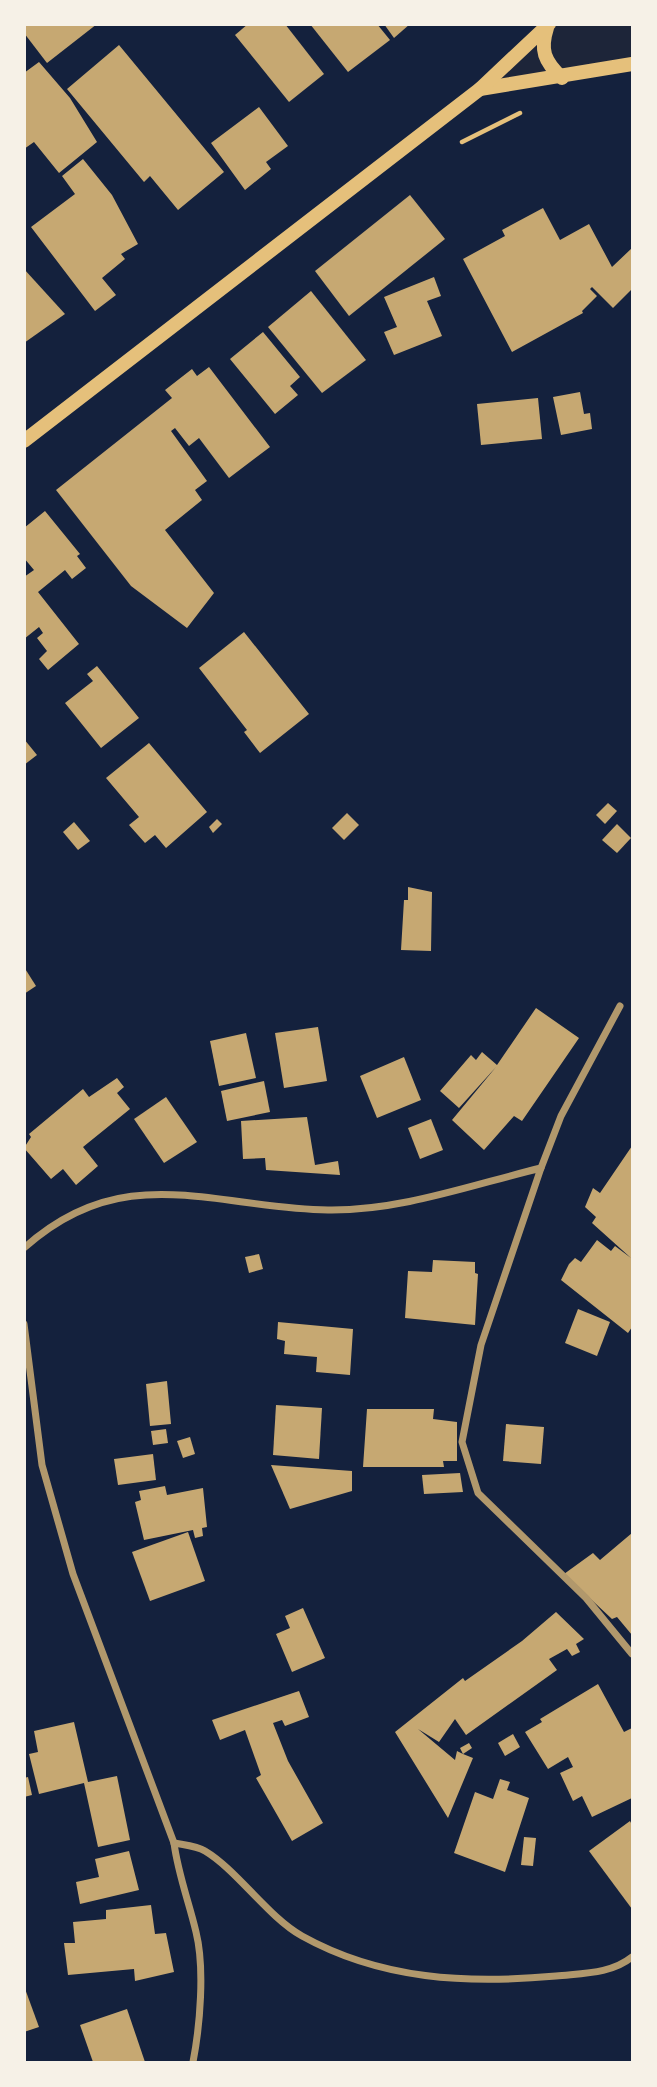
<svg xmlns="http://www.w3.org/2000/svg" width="657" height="2087" font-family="'Exo 2',sans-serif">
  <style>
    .green { fill: #1d2539 }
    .building { fill: #c6a872 }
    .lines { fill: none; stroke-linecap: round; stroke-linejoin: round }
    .path { stroke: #e5c07b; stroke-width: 4.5 }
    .minor { stroke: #b1986c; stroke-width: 7 }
    .secondary { stroke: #e5c07b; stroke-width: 14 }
  </style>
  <rect width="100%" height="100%" fill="#14213d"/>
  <path class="green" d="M 548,25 L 632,25 L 632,64 L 480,89 Z"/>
  <g class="building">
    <path d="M 24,24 L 97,24 L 47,63 L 24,33 Z"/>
    <path d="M 248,24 L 285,24 L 324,74 L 289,102 L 235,35 Z"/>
    <path d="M 310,24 L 377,24 L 390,40 L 348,72 Z"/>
    <path d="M 384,24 L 410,24 L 394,38 Z"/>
    <path d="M 119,45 L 224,172 L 178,210 L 150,176 L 144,182 L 67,89 Z"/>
    <path d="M 39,62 L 70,98 L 97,142 L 59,173 L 34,142 L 24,149 L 24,73 Z"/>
    <path d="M 259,107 L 288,146 L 266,162 L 271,169 L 245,190 L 211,143 Z"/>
    <path d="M 83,159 L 112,195 L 138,244 L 121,254 L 125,259 L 102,278 L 116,295 L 95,311 L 31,227 L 75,194 L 62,176 Z"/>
    <path d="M 410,195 L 445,239 L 349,316 L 315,271 Z"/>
    <path d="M 543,208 L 560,240 L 589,224 L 612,267 L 632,248 L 632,289 L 613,308 L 592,287 L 590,289 L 597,296 L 582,311 L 583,313 L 512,352 L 463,259 L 505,236 L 502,230 Z"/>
    <path d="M 24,269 L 65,314 L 24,343 Z"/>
    <path d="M 434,277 L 441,296 L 427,301 L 442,336 L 394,355 L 384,332 L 397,327 L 384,297 Z"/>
    <path d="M 311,291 L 366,360 L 322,393 L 268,327 Z"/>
    <path d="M 263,332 L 300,377 L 290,386 L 298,395 L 275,414 L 230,359 Z"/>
    <path d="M 209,367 L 270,447 L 229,478 L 199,438 L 189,446 L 175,428 L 171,431 L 207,481 L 195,490 L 202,500 L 165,530 L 214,593 L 187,628 L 131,586 L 56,490 L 172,398 L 165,390 L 192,369 L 197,376 Z"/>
    <path d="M 580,392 L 584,414 L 590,413 L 592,429 L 561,435 L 553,397 Z"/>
    <path d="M 538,398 L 542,439 L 481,445 L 477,404 Z"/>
    <path d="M 45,511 L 80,554 L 77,556 L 86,568 L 72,579 L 65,570 L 38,592 L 79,644 L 48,670 L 39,659 L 47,651 L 37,638 L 43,633 L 39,627 L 24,639 L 24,577 L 34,570 L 24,558 L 24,528 Z"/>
    <path d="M 244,632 L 309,714 L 260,753 L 244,732 L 247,730 L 199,668 Z"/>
    <path d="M 97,666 L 139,718 L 101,748 L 65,703 L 93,681 L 87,674 Z"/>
    <path d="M 24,739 L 37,755 L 24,765 Z"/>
    <path d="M 149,743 L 207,812 L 166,848 L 155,835 L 145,843 L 129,825 L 139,817 L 106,778 Z"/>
    <path d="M 608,803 L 617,811 L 605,824 L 596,815 Z"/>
    <path d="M 347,813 L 359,825 L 344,840 L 332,828 Z"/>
    <path d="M 217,819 L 222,824 L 213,833 L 209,827 Z"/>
    <path d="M 74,822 L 90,841 L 78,850 L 63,832 Z"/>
    <path d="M 617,824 L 631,838 L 617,853 L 602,840 Z"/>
    <path d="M 408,887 L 432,892 L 431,951 L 401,950 L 404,900 L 408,900 Z"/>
    <path d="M 24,967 L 36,986 L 24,994 Z"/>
    <path d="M 536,1008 L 579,1038 L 522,1121 L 514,1116 L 484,1150 L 452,1120 L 496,1067 L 459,1108 L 440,1091 L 471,1055 L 476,1060 L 482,1052 L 497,1065 Z"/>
    <path d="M 318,1027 L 327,1081 L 284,1088 L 275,1033 Z"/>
    <path d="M 246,1033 L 256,1078 L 219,1086 L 210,1041 Z"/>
    <path d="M 404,1057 L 421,1100 L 377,1118 L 360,1076 Z"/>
    <path d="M 117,1078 L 124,1087 L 117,1093 L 130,1109 L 83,1147 L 98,1166 L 76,1185 L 63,1169 L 51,1179 L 24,1148 L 31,1137 L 29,1134 L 83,1089 L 89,1097 Z"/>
    <path d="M 264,1081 L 270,1112 L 227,1121 L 221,1091 Z"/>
    <path d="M 166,1097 L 197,1142 L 164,1163 L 134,1119 Z"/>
    <path d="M 307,1117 L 315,1165 L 338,1161 L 340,1175 L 266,1170 L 265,1158 L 243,1159 L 241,1121 Z"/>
    <path d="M 431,1119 L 443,1150 L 420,1159 L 408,1128 Z"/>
    <path d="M 632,1146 L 632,1327 L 628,1333 L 561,1280 L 569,1264 L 575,1258 L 581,1262 L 597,1240 L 611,1251 L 615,1246 L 631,1258 L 592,1223 L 596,1217 L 585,1207 L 593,1188 L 600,1193 Z"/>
    <path d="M 259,1254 L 263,1269 L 249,1273 L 245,1257 Z"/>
    <path d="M 433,1260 L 475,1262 L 475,1273 L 478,1274 L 475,1325 L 405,1318 L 408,1271 L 432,1272 Z"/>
    <path d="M 578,1309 L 610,1322 L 597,1356 L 565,1343 Z"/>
    <path d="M 278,1322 L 353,1329 L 350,1375 L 316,1372 L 317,1357 L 284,1354 L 285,1341 L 277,1339 Z"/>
    <path d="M 167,1381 L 171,1424 L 150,1426 L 146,1384 Z"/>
    <path d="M 276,1405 L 322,1408 L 319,1459 L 273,1455 Z"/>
    <path d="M 367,1409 L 434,1409 L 433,1419 L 457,1422 L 457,1461 L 443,1461 L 444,1467 L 363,1467 Z"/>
    <path d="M 506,1424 L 544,1427 L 541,1464 L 503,1461 Z"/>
    <path d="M 166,1429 L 168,1443 L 153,1445 L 151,1431 Z"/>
    <path d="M 190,1437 L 195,1454 L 183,1458 L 177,1441 Z"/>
    <path d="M 153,1454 L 156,1480 L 118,1485 L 114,1459 Z"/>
    <path d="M 271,1465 L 352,1471 L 352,1491 L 290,1509 Z"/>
    <path d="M 460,1473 L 463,1492 L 424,1494 L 422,1475 Z"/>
    <path d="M 165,1486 L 167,1495 L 203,1488 L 207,1527 L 202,1528 L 203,1536 L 195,1538 L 193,1530 L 144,1540 L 135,1502 L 141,1500 L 139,1491 Z"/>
    <path d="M 188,1532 L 205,1581 L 150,1601 L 132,1552 Z"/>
    <path d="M 632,1533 L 632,1635 L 617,1617 L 612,1619 L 564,1574 L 593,1553 L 600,1560 Z"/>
    <path d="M 303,1608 L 325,1658 L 292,1672 L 276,1634 L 290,1628 L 285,1616 Z"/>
    <path d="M 556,1612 L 584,1639 L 576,1644 L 580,1652 L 572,1656 L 567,1649 L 549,1659 L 557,1670 L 466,1735 L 455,1719 L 439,1742 L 418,1729 L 455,1760 L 457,1751 L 463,1754 L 460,1748 L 469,1743 L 472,1748 L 463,1754 L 473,1758 L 448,1818 L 395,1732 L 463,1678 L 465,1681 L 522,1641 Z"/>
    <path d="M 598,1684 L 624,1732 L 632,1728 L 632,1798 L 592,1817 L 582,1796 L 573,1801 L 560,1773 L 573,1767 L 568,1757 L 548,1769 L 525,1732 L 542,1722 L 540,1719 Z"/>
    <path d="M 299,1691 L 309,1717 L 285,1726 L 282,1720 L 273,1723 L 288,1761 L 323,1823 L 292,1841 L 256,1778 L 261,1775 L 245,1730 L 220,1740 L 212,1720 Z"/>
    <path d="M 74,1722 L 88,1782 L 117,1776 L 130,1840 L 98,1847 L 84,1783 L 39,1794 L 29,1754 L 38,1752 L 34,1731 Z"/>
    <path d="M 513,1734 L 520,1747 L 505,1756 L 498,1743 Z"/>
    <path d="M 28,1777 L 32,1795 L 24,1797 L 24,1778 Z"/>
    <path d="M 500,1779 L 510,1782 L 507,1790 L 529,1798 L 505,1872 L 454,1853 L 475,1792 L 493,1799 Z"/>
    <path d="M 630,1821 L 632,1825 L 632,1909 L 589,1851 Z"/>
    <path d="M 524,1837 L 536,1838 L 533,1866 L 521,1865 Z"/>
    <path d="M 129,1851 L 139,1890 L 80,1904 L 76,1882 L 99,1877 L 95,1859 Z"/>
    <path d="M 151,1905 L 155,1934 L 166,1933 L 174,1972 L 135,1981 L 134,1969 L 68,1975 L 64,1943 L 75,1943 L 73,1922 L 106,1919 L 106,1910 Z"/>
    <path d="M 24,1986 L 39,2027 L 24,2032 Z"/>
    <path d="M 127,2009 L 145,2062 L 93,2062 L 80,2025 Z"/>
  </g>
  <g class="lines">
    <path class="path" d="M 462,142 L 520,113"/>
    <g class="minor">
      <path d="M 541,1168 L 561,1116 L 620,1006"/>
      <path d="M 24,1248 C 124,1158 213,1208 328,1210 C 400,1211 471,1185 541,1168 L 481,1345 L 462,1442 L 478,1493 L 586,1598 L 632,1654"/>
      <path d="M 24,1324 L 42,1465 L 73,1574 L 174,1843 C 178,1874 189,1902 196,1932 C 205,1968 200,2026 193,2062"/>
      <path d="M 174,1843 C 184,1845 197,1846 205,1851 C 237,1870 268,1917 302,1936 C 381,1980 467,1984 556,1976 C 583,1973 611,1974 632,1957"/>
    </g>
    <g class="secondary">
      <path d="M 547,28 C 540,50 544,61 562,78"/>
      <path d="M 480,89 L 632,64"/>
      <path d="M 24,441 L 480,89 L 549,24"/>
    </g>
  </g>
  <rect width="657" height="2087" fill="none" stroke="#f6f1e7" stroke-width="52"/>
</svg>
